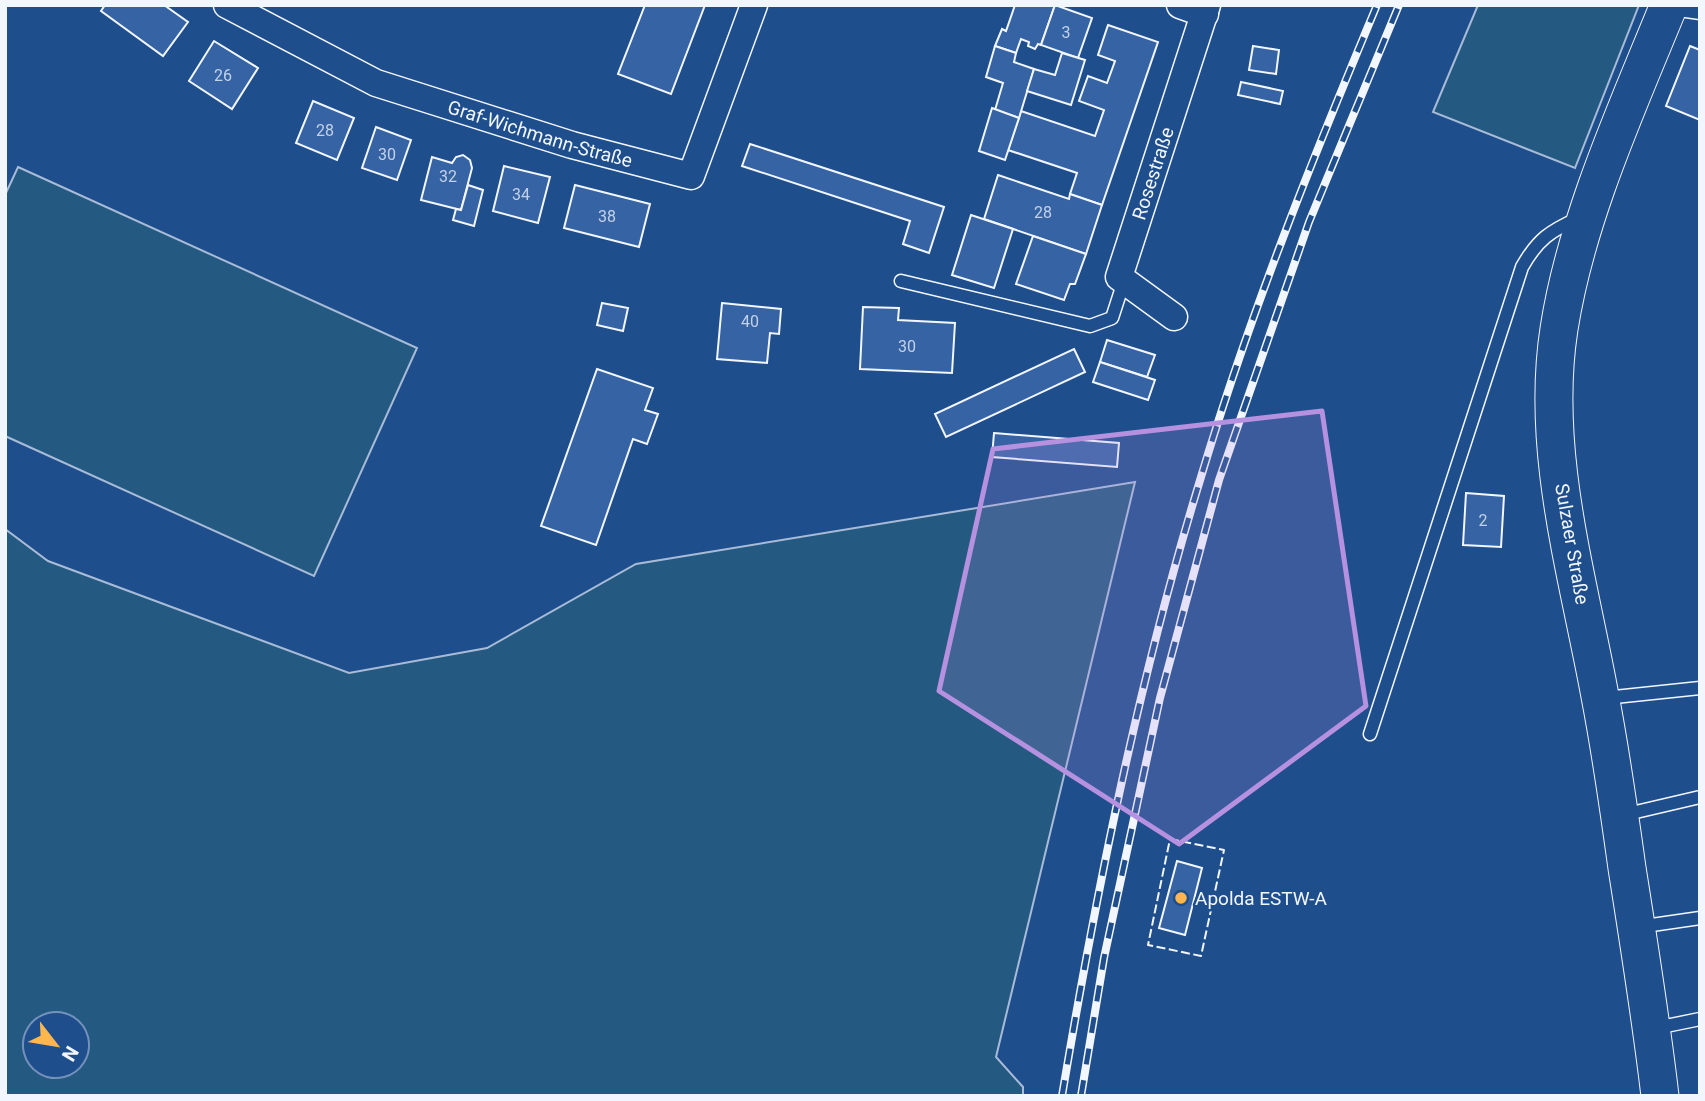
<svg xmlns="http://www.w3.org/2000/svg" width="1705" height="1101" font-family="Roboto,sans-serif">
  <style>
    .green { fill: #245a82; stroke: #a8bbd7; stroke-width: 2; fill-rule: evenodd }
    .building { fill: #3563a3; stroke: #f2f6ff; stroke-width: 2 }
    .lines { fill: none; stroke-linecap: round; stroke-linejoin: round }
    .lane-casing { stroke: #f2f6ff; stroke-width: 15 }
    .street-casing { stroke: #f2f6ff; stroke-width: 29 }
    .secondary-casing { stroke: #f2f6ff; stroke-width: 39 }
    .lane { stroke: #1f4e8c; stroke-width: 12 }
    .street { stroke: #1f4e8c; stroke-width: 26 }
    .secondary { stroke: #1f4e8c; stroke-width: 37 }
    .rail-casing { stroke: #f2f6ff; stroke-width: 8 }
    .rail { stroke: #1f4e8c; stroke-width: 5; stroke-dasharray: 16; stroke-linecap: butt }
    .fence { stroke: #f2f6ff; stroke-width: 2; stroke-dasharray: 9 3.5; stroke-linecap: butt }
    .marked { fill: #b691df; fill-opacity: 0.2; stroke: #b691df; stroke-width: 5; stroke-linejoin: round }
    .poi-dot { fill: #ffb74d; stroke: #1f4e8c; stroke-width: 2.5 }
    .labels { text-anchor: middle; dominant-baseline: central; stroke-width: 5; stroke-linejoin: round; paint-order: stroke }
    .number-label { font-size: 16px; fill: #c3d1e8 }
    .street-label { font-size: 19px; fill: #f2f6ff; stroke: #1f4e8c }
    .poi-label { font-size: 19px; fill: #f2f6ff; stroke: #1f4e8c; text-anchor: start }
  </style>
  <rect width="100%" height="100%" fill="#1f4e8c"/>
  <g class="green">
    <path d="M 1478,5 L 1639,5 L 1575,168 L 1433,112 Z"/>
    <path d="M 18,167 L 417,348 L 314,576 L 5,436 L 5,195 Z"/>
    <path d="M 1135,482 L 996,1057 L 1023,1087 L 1023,1096 L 5,1096 L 5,529 L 48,561 L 349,673 L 487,648 L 636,564 ZM 35,1024 L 77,1024 L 77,1066 L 35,1066 Z"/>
  </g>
  <g class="building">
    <path d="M 105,5 L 164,5 L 188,22 L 163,56 L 101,11 Z"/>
    <path d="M 645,5 L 705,5 L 671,94 L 618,74 Z"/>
    <path d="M 1015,5 L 1055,5 L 1041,45 L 1038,44 L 1035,49 L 1028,46 L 1029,42 L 1021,39 L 1016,53 L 995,46 L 1002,29 L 1006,31 Z"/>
    <path d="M 1055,5 L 1092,18 L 1078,58 L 1041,45 Z"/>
    <path d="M 1108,25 L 1158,42 L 1102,205 L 1070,194 L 1077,173 L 1008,150 L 1021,111 L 1095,136 L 1104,110 L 1079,101 L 1088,76 L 1107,83 L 1115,61 L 1098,55 Z"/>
    <path d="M 214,41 L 258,68 L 232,109 L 189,81 Z"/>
    <path d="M 995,46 L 1016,53 L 1014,62 L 1034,69 L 1019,118 L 995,110 L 1003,83 L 986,77 Z"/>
    <path d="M 1253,46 L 1279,50 L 1276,74 L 1249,70 Z"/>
    <path d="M 1690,46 L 1700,50 L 1700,120 L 1666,106 Z"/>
    <path d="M 1062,53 L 1085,60 L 1071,105 L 1027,91 L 1034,69 L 1055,75 Z"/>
    <path d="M 1241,82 L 1283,91 L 1280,104 L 1238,95 Z"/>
    <path d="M 313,101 L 354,118 L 337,160 L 296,143 Z"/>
    <path d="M 992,108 L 1019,118 L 1005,160 L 979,151 Z"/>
    <path d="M 376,127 L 411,140 L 397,180 L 362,168 Z"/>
    <path d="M 750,144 L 944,207 L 929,253 L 903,244 L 910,221 L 742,166 Z"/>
    <path d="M 463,155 L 470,160 L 472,168 L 461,210 L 421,200 L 432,157 L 452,163 L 456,157 Z"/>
    <path d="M 504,166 L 550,177 L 538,223 L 493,211 Z"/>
    <path d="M 998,175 L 1069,199 L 1070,194 L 1102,205 L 1086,254 L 984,219 Z"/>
    <path d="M 468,185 L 483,190 L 474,226 L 453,220 L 456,209 L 461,210 Z"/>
    <path d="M 575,185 L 650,204 L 639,247 L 564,228 Z"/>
    <path d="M 971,215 L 1013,229 L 994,288 L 952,275 Z"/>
    <path d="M 1033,236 L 1086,254 L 1075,284 L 1070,284 L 1064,300 L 1016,284 Z"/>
    <path d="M 602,303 L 628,308 L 623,331 L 597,325 Z"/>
    <path d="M 722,303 L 781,309 L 779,334 L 770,333 L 767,363 L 717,359 Z"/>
    <path d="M 863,307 L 899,308 L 898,320 L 955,323 L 952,373 L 860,369 Z"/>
    <path d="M 1107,340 L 1155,355 L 1147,377 L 1100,362 Z"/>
    <path d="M 1074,349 L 1085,372 L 946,437 L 935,414 Z"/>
    <path d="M 1100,362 L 1155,380 L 1148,400 L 1093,382 Z"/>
    <path d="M 597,369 L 653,388 L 645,410 L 658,414 L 647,444 L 633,439 L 596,545 L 541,526 Z"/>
    <path d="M 994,433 L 1119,443 L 1117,467 L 992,457 Z"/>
    <path d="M 1466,493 L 1504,496 L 1501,547 L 1463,545 Z"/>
    <path d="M 1177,861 L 1202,868 L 1185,935 L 1159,928 Z"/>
  </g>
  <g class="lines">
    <defs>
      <g id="lane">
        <path d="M 1672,9 L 1700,13"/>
        <path d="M 901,281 L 1090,326 L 1112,318 L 1124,281"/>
        <path d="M 1605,698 L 1700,688"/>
        <path d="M 1370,734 L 1522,267 C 1538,239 1550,231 1579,218"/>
        <path d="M 1623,815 L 1700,797"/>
        <path d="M 1638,927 L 1700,918"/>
        <path d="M 1656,1028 L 1700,1019"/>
      </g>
      <g id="street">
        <path id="s1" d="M 227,5 L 376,83 L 572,145 L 691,176 L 754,5"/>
        <path d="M 1180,5 L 1205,14"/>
        <path id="s2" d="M 1174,317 L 1119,277 L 1207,5"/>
      </g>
      <path id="secondary" d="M 1660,1096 C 1651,1019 1639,944 1627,868 C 1619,810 1611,753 1600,696 C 1578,576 1540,451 1559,329 C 1576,219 1627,108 1669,5"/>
    </defs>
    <use href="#lane" class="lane-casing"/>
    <use href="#street" class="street-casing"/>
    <use href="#secondary" class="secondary-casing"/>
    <use href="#lane" class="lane"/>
    <use href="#street" class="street"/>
    <use href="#secondary" class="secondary"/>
    <defs>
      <g id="rail">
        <path d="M 1062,1096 C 1097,887 1139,679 1201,477 C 1249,316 1312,160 1377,5"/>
        <path d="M 1081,1096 L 1104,958 L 1160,698 L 1219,480 L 1309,222 L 1399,5"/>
      </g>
    </defs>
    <use href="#rail" class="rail-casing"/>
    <use href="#rail" class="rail"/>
    <path class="fence" d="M 1170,839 L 1224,850 L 1201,956 L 1148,945 Z"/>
  </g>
  <path class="marked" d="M 1322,411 L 1366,706 L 1179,844 L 939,691 L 993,449 Z"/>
  <circle class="poi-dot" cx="1181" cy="898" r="7"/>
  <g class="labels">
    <g class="number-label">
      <text x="1066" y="32">3</text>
      <text x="223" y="75">26</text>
      <text x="325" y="130">28</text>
      <text x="387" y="154">30</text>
      <text x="448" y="176">32</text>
      <text x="521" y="194">34</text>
      <text x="1043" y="212">28</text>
      <text x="607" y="216">38</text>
      <text x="750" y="321">40</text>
      <text x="907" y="346">30</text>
      <text x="1483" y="520">2</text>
    </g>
    <g class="street-label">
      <text stroke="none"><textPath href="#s1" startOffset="340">Graf-Wichmann-Straße</textPath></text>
      <text stroke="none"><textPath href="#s2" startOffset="177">Rosestraße</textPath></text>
      <text transform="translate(1572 544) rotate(80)">Sulzaer Straße</text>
    </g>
    <g class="poi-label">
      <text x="1195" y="898">Apolda ESTW-A</text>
    </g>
  </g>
  <rect width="1705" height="1101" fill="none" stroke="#f2f6ff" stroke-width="14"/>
  <g transform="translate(56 1045) rotate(121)"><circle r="33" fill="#1f4e8c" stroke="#7391ba" stroke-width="2"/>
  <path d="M0-5L12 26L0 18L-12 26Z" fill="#ffb74d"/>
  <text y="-10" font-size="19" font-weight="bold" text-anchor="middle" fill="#f2f6ff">N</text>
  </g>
</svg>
